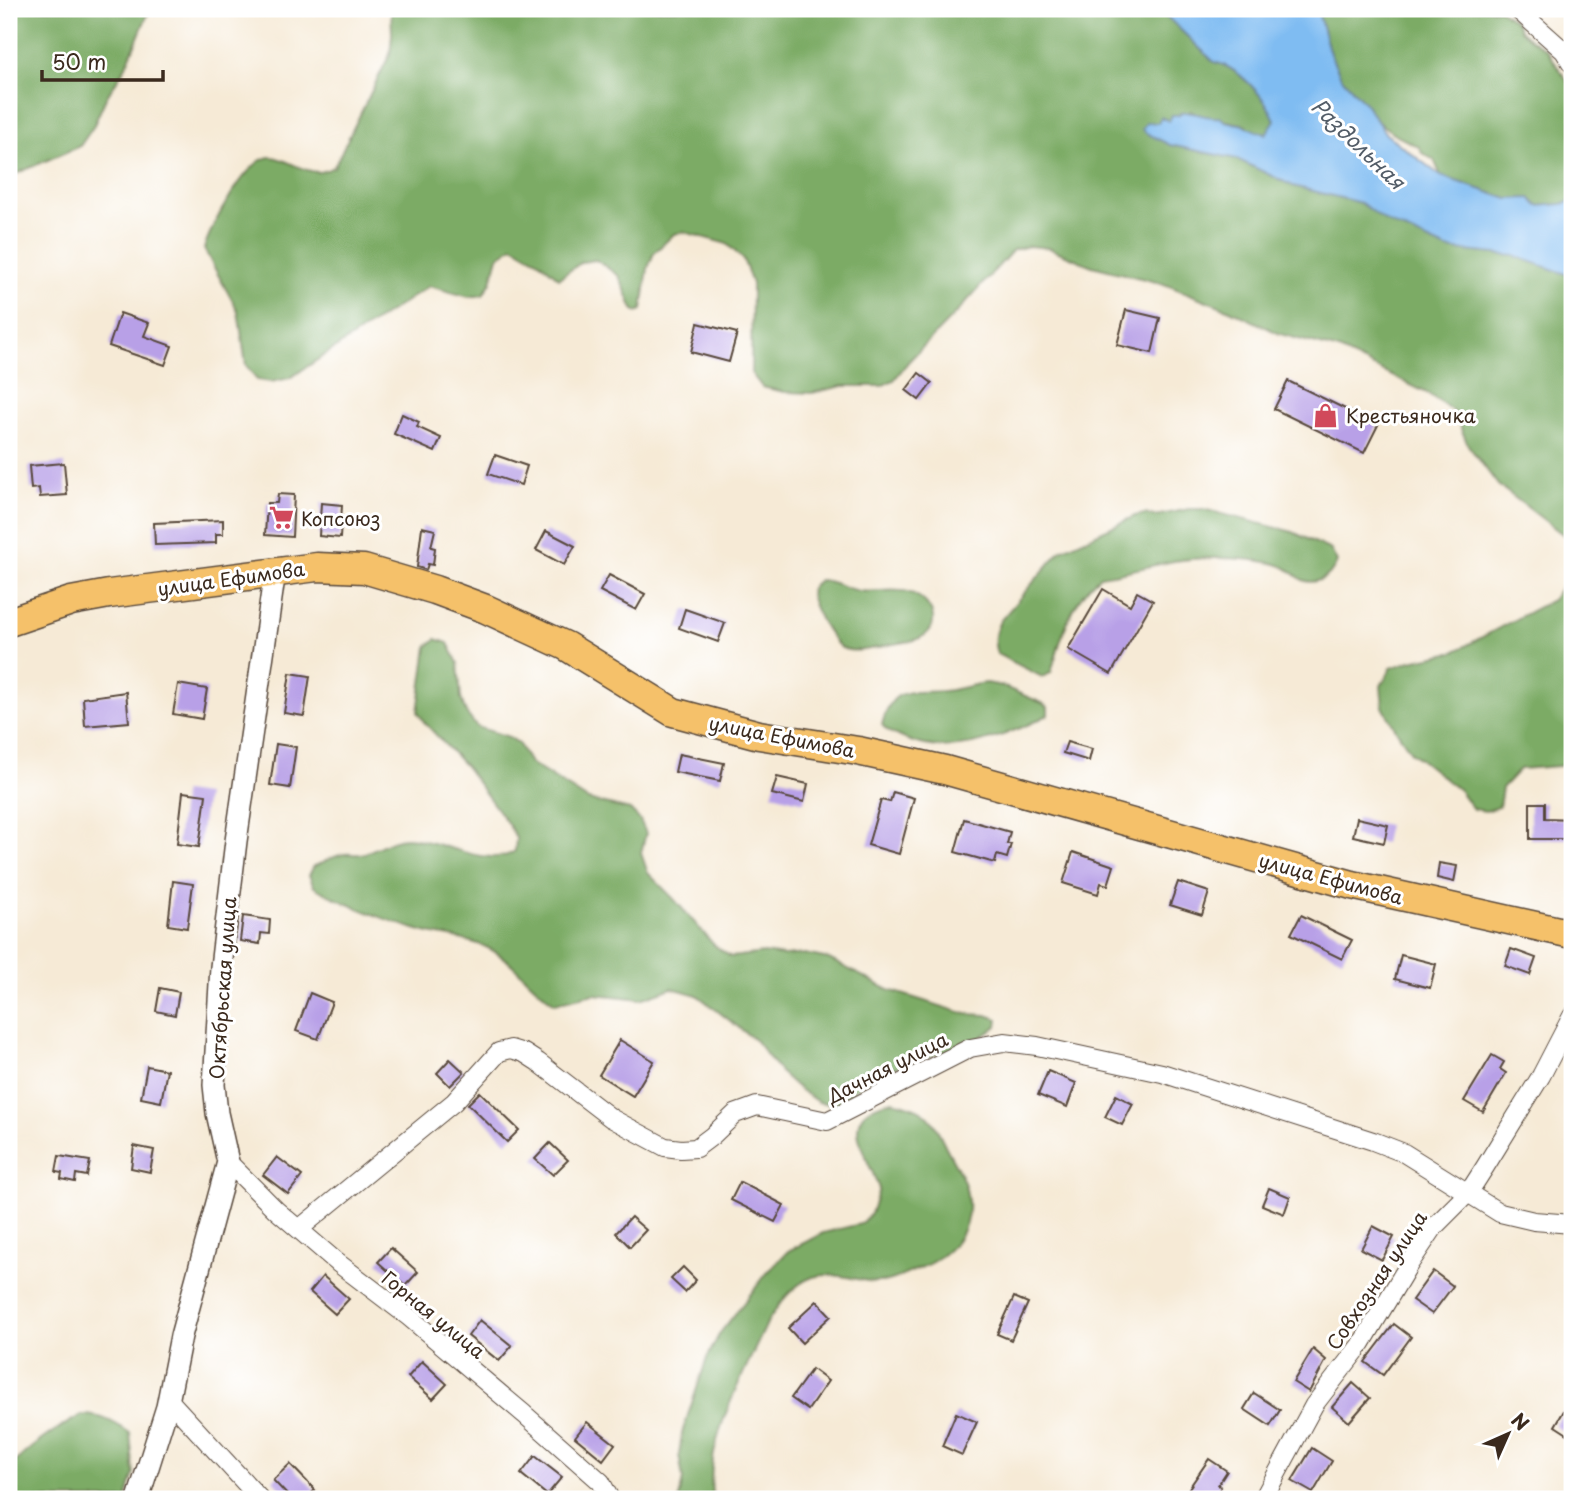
<svg xmlns="http://www.w3.org/2000/svg" width="1581" height="1508" font-family="'Playpen Sans',sans-serif">
  <style>
    .forest { fill: #7cab65; stroke: #5c6a42; stroke-width: 2 }
    .water { fill: #7fbcf2; stroke: #5d7388; stroke-width: 2 }
    .building { fill: #b8a0e7 }
    .lines { fill: none; stroke-linecap: round; stroke-linejoin: round }
    .minor-casing { stroke: #57473a; stroke-width: 20 }
    .tertiary-casing { stroke: #57473a; stroke-width: 24 }
    .primary-casing { stroke: #57473a; stroke-width: 31 }
    .minor { stroke: #fff; stroke-width: 18 }
    .tertiary { stroke: #fff; stroke-width: 21 }
    .primary { stroke: #f5c16b; stroke-width: 28 }
    .labels { text-anchor: middle; dominant-baseline: central; stroke-width: 6; stroke-linejoin: round; paint-order: stroke }
    .poi-label { font-size: 19px; fill: #3b2a1e; stroke: #fff; text-anchor: start }
    .street-label { font-size: 19px; fill: #3b2a1e; stroke: #fff }
    .water-label { font-size: 21px; font-style: italic; fill: #535d68; stroke: #fff }
  </style>
  <rect width="100%" height="100%" fill="#fff"/>
  <filter id="ink" filterUnits="userSpaceOnUse"><feTurbulence type="fractalNoise" baseFrequency=".0143" numOctaves="2"/><feDisplacementMap in="SourceGraphic" scale="14" xChannelSelector="R" yChannelSelector="G"/><feConvolveMatrix kernelMatrix="1 2 1 2 8 2 1 2 1" color-interpolation-filters="sRGB"/></filter>
  <filter id="wash" filterUnits="userSpaceOnUse"><feTurbulence type="fractalNoise" baseFrequency=".00686" numOctaves="4" result="noise"/><feDisplacementMap in="SourceGraphic" scale="28" xChannelSelector="R" yChannelSelector="G"/><feGaussianBlur stdDeviation="1.57" result="paint"/><feColorMatrix in="noise" values="0 0 0 0 0 0 0 0 0 0 0 0 0 0 0 0 0 1.4 0 .05"/><feComposite in="paint" operator="in"/></filter>
  <g filter="url(#wash)">
    <rect width="100%" height="100%" fill="#f6ead6"/>
    <g class="forest">
      <path d="M 9,9 L 150,9 L 126,66 L 106,98 L 93,127 L 80,146 L 9,177 Z"/>
      <path d="M 391,9 L 1159,9 L 1214,62 C 1239,67 1265,98 1276,120 L 1266,134 L 1254,132 L 1246,125 L 1197,115 L 1191,111 L 1170,145 L 1237,159 L 1293,186 L 1361,203 L 1387,222 L 1447,249 L 1515,256 L 1572,276 L 1572,556 L 1569,539 L 1498,485 L 1468,445 L 1454,412 L 1427,393 L 1339,350 L 1280,334 L 1230,310 L 1164,284 L 1092,266 L 1049,248 L 1029,246 L 1013,250 L 959,310 L 909,361 L 894,380 L 881,386 L 843,386 L 812,393 L 784,392 L 762,387 L 751,373 L 752,284 L 743,259 L 727,244 L 684,232 L 674,234 L 654,253 L 648,268 L 642,310 L 637,312 L 633,309 L 619,276 L 596,260 L 582,262 L 559,278 L 539,261 L 513,246 L 498,257 L 491,282 L 483,295 L 469,297 L 429,286 L 290,378 L 271,382 L 257,380 L 246,365 L 238,311 L 204,249 C 209,229 249,154 272,157 C 287,159 303,172 318,172 C 323,172 329,169 334,167 L 390,54 L 392,34 Z"/>
      <path d="M 1317,9 L 1499,9 L 1516,22 L 1521,31 L 1529,38 L 1546,49 L 1572,88 L 1572,201 L 1562,204 L 1538,206 L 1530,198 L 1508,199 L 1441,176 L 1434,160 L 1422,153 L 1419,147 L 1397,136 L 1378,122 L 1364,102 L 1341,77 L 1330,54 Z"/>
      <path d="M 1189,509 L 1203,509 L 1293,532 L 1331,550 L 1337,562 C 1333,575 1317,586 1303,580 C 1297,577 1292,571 1286,568 C 1278,563 1268,562 1260,561 C 1235,557 1199,557 1174,561 C 1149,566 1125,573 1100,576 C 1071,600 1061,637 1051,673 L 1042,677 L 997,654 C 993,641 994,634 1000,621 L 1061,550 L 1135,516 L 1144,514 L 1155,516 Z"/>
      <path d="M 1572,562 L 1572,765 L 1520,769 L 1502,788 L 1499,807 L 1486,811 L 1473,809 L 1459,790 L 1412,753 L 1398,733 L 1383,707 L 1381,686 L 1391,668 L 1410,661 L 1454,652 L 1552,600 L 1562,586 Z"/>
      <path d="M 819,580 C 833,580 845,589 860,591 C 875,593 892,588 908,592 C 926,596 944,620 925,635 C 914,643 901,642 889,645 C 875,648 855,654 842,648 C 832,643 806,599 811,588 C 813,585 816,583 819,580 Z"/>
      <path d="M 436,639 L 448,643 L 458,663 L 461,698 L 466,713 L 477,727 L 509,737 L 518,743 L 530,763 L 588,800 L 630,810 L 640,820 L 646,833 L 641,853 L 648,873 L 673,898 L 714,945 L 731,957 L 764,953 L 784,956 L 805,954 L 829,959 L 889,990 L 966,1014 L 987,1015 L 998,1019 L 997,1026 C 969,1051 920,1056 886,1071 C 867,1080 852,1091 836,1105 L 818,1102 L 799,1089 L 780,1072 L 756,1041 L 697,995 L 672,988 L 641,999 L 594,994 L 555,1003 C 531,987 514,961 488,948 C 465,937 438,937 415,929 C 380,918 346,905 314,887 L 309,875 L 314,866 C 324,862 334,856 344,854 C 350,853 355,855 360,854 C 376,851 389,838 406,838 C 436,838 489,870 515,851 L 516,838 L 508,824 L 465,766 L 424,722 L 418,712 L 427,647 Z"/>
      <path d="M 987,683 L 1002,686 L 1042,703 L 1048,707 L 1048,715 C 1005,737 952,759 905,739 C 896,735 888,733 882,725 C 892,683 911,694 943,691 C 958,690 972,684 987,683 Z"/>
      <path d="M 893,1101 C 927,1109 931,1115 946,1147 C 952,1159 961,1173 965,1185 C 977,1226 954,1254 918,1269 C 906,1274 890,1283 877,1282 C 857,1281 833,1271 813,1277 C 793,1284 779,1304 768,1321 C 745,1373 702,1443 713,1499 L 679,1499 L 683,1479 L 679,1455 L 682,1433 L 707,1358 L 720,1333 L 768,1272 L 788,1251 L 823,1233 L 860,1224 L 871,1214 L 879,1189 C 868,1154 831,1112 893,1101 Z"/>
      <path d="M 82,1415 C 102,1415 114,1422 130,1433 L 134,1474 L 126,1499 L 9,1499 L 9,1468 C 31,1445 54,1430 82,1415 Z"/>
    </g>
    <path class="water" d="M 1159,9 L 1317,9 L 1330,54 L 1341,77 L 1364,102 L 1386,134 L 1441,176 L 1508,199 L 1530,198 L 1538,206 L 1562,204 L 1572,201 L 1572,276 L 1515,256 L 1447,249 L 1387,222 L 1361,203 L 1293,186 L 1237,159 L 1170,145 L 1144,132 L 1142,129 L 1147,122 L 1158,123 L 1161,117 L 1169,121 L 1172,115 L 1178,115 L 1182,112 C 1195,111 1206,119 1220,117 C 1228,125 1234,122 1243,125 C 1251,128 1256,132 1266,134 L 1275,120 C 1266,98 1239,67 1214,62 Z"/>
    <g id="blocks">
      <g class="building">
        <path d="M 1126,310 L 1160,318 L 1152,353 L 1117,345 Z"/>
        <path d="M 120,313 L 149,323 L 144,336 L 172,346 L 165,365 L 109,346 Z"/>
        <path d="M 698,323 L 737,333 L 729,362 L 691,352 Z"/>
        <path d="M 919,373 L 932,383 L 919,400 L 906,390 Z"/>
        <path d="M 1288,381 L 1378,425 L 1364,453 L 1274,409 Z"/>
        <path d="M 402,414 L 419,422 L 417,427 L 441,438 L 435,452 L 394,434 Z"/>
        <path d="M 495,455 L 527,466 L 521,485 L 488,474 Z"/>
        <path d="M 64,463 L 67,495 L 40,497 L 39,488 L 31,489 L 29,466 Z"/>
        <path d="M 278,494 L 294,495 L 292,537 L 265,535 L 267,503 L 277,503 Z"/>
        <path d="M 321,503 L 342,505 L 340,538 L 319,536 Z"/>
        <path d="M 223,520 L 223,534 L 216,534 L 216,543 L 155,545 L 154,523 Z"/>
        <path d="M 422,527 L 435,530 L 431,547 L 435,548 L 433,565 L 428,564 L 426,570 L 417,567 Z"/>
        <path d="M 546,531 L 575,546 L 564,565 L 536,550 Z"/>
        <path d="M 609,575 L 645,594 L 636,610 L 600,591 Z"/>
        <path d="M 1103,589 L 1130,605 L 1137,592 L 1153,601 L 1111,674 L 1068,649 Z"/>
        <path d="M 685,609 L 725,623 L 718,642 L 679,628 Z"/>
        <path d="M 290,673 L 310,676 L 304,716 L 284,713 Z"/>
        <path d="M 178,684 L 207,689 L 202,719 L 173,714 Z"/>
        <path d="M 126,692 L 129,722 L 85,726 L 83,698 Z"/>
        <path d="M 1067,742 L 1092,749 L 1089,761 L 1063,753 Z"/>
        <path d="M 276,744 L 296,747 L 290,788 L 270,785 Z"/>
        <path d="M 679,754 L 724,763 L 720,781 L 675,772 Z"/>
        <path d="M 777,777 L 808,784 L 804,802 L 772,794 Z"/>
        <path d="M 183,792 L 206,795 L 199,847 L 177,844 Z"/>
        <path d="M 893,792 L 914,798 L 899,854 L 868,845 L 881,800 L 890,802 Z"/>
        <path d="M 1530,803 L 1545,803 L 1545,818 L 1572,819 L 1572,839 L 1530,839 Z"/>
        <path d="M 1357,818 L 1388,825 L 1384,843 L 1353,836 Z"/>
        <path d="M 964,819 L 1010,832 L 1007,844 L 1011,844 L 1007,858 L 997,855 L 995,863 L 955,852 Z"/>
        <path d="M 1073,852 L 1114,866 L 1108,885 L 1101,883 L 1098,894 L 1063,883 Z"/>
        <path d="M 1439,863 L 1457,866 L 1454,882 L 1437,878 Z"/>
        <path d="M 173,881 L 193,884 L 187,928 L 168,925 Z"/>
        <path d="M 1178,882 L 1209,892 L 1202,915 L 1170,905 Z"/>
        <path d="M 1301,915 L 1352,940 L 1342,959 L 1291,934 Z"/>
        <path d="M 243,916 L 270,920 L 269,934 L 261,933 L 260,944 L 240,941 Z"/>
        <path d="M 1511,949 L 1536,958 L 1530,975 L 1505,966 Z"/>
        <path d="M 1401,955 L 1436,964 L 1430,988 L 1395,979 Z"/>
        <path d="M 160,988 L 179,992 L 175,1015 L 156,1011 Z"/>
        <path d="M 310,993 L 332,1002 L 318,1039 L 296,1031 Z"/>
        <path d="M 620,1040 L 654,1061 L 633,1096 L 599,1075 Z"/>
        <path d="M 1492,1055 L 1504,1062 L 1500,1069 L 1506,1073 L 1483,1112 L 1464,1101 Z"/>
        <path d="M 450,1059 L 464,1072 L 450,1086 L 437,1073 Z"/>
        <path d="M 147,1066 L 167,1070 L 161,1102 L 141,1098 Z"/>
        <path d="M 1048,1071 L 1076,1083 L 1067,1107 L 1038,1095 Z"/>
        <path d="M 480,1092 L 519,1130 L 507,1142 L 468,1104 Z"/>
        <path d="M 1116,1095 L 1133,1104 L 1122,1125 L 1105,1117 Z"/>
        <path d="M 550,1143 L 568,1160 L 553,1175 L 535,1159 Z"/>
        <path d="M 134,1146 L 154,1150 L 150,1172 L 131,1168 Z"/>
        <path d="M 59,1156 L 90,1161 L 87,1176 L 76,1174 L 75,1182 L 61,1179 L 62,1173 L 56,1172 Z"/>
        <path d="M 277,1157 L 302,1176 L 288,1194 L 263,1175 Z"/>
        <path d="M 740,1182 L 784,1205 L 775,1222 L 731,1200 Z"/>
        <path d="M 1269,1188 L 1290,1197 L 1284,1214 L 1262,1205 Z"/>
        <path d="M 631,1217 L 646,1230 L 630,1247 L 616,1233 Z"/>
        <path d="M 1373,1226 L 1394,1237 L 1382,1260 L 1361,1249 Z"/>
        <path d="M 391,1248 L 418,1272 L 405,1286 L 378,1262 Z"/>
        <path d="M 683,1267 L 696,1280 L 685,1292 L 671,1279 Z"/>
        <path d="M 1433,1271 L 1453,1286 L 1432,1314 L 1412,1300 Z"/>
        <path d="M 323,1276 L 349,1299 L 335,1314 L 310,1292 Z"/>
        <path d="M 1014,1297 L 1028,1303 L 1011,1340 L 997,1334 Z"/>
        <path d="M 817,1301 L 831,1316 L 802,1343 L 788,1328 Z"/>
        <path d="M 480,1320 L 512,1346 L 499,1361 L 468,1336 Z"/>
        <path d="M 1394,1324 L 1411,1337 L 1383,1375 L 1365,1362 Z"/>
        <path d="M 1313,1349 L 1326,1360 L 1309,1392 L 1293,1382 Z"/>
        <path d="M 422,1361 L 447,1384 L 433,1399 L 408,1377 Z"/>
        <path d="M 812,1369 L 828,1381 L 808,1410 L 791,1398 Z"/>
        <path d="M 1353,1383 L 1370,1398 L 1349,1422 L 1332,1407 Z"/>
        <path d="M 1254,1393 L 1280,1410 L 1270,1426 L 1244,1409 Z"/>
        <path d="M 1572,1397 L 1572,1437 L 1555,1426 Z"/>
        <path d="M 956,1413 L 977,1422 L 962,1455 L 942,1446 Z"/>
        <path d="M 587,1422 L 615,1444 L 603,1460 L 575,1437 Z"/>
        <path d="M 1312,1448 L 1332,1461 L 1313,1493 L 1292,1481 Z"/>
        <path d="M 535,1456 L 562,1477 L 547,1495 L 521,1474 Z"/>
        <path d="M 1209,1459 L 1227,1471 L 1218,1485 L 1221,1487 L 1213,1499 L 1193,1499 L 1185,1494 Z"/>
        <path d="M 290,1464 L 315,1490 L 305,1499 L 291,1499 L 273,1480 Z"/>
      </g>
    </g>
  </g>
  <g filter="url(#ink)">
    <use href="#blocks" fill-opacity="0" stroke="#57473a" stroke-width="2"/>
    <g class="lines">
      <defs>
        <g id="minor">
          <path d="M 1517,9 L 1564,51 L 1572,64"/>
          <path d="M 228,1162 L 276,1210 L 338,1263 L 409,1317 L 524,1414 L 601,1482 L 610,1499"/>
          <path d="M 299,1229 L 454,1102 L 499,1052 L 511,1049 L 524,1053 L 538,1062 L 611,1118 L 665,1147 L 681,1149 L 696,1148 L 712,1136 L 735,1114 L 757,1106 L 827,1121 L 970,1048 L 1004,1042 L 1037,1046 L 1162,1073 L 1373,1141 L 1404,1153 L 1500,1213 L 1534,1221 L 1572,1224"/>
          <path d="M 169,1400 L 260,1499"/>
          <path d="M 1263,1499 L 1314,1405 L 1362,1343 L 1408,1266 L 1435,1226 L 1469,1192 L 1485,1167 L 1541,1076 L 1572,1016"/>
        </g>
        <path id="tertiary" d="M 138,1499 L 167,1407 L 181,1336 L 228,1162 L 217,1113 L 214,1085 L 221,967 L 236,841 L 275,571"/>
        <path id="primary" d="M 9,622 L 71,601 L 109,594 L 317,567 L 364,569 L 435,590 L 486,609 L 566,646 L 673,712 L 759,735 L 858,751 L 945,770 L 1352,885 L 1572,934"/>
      </defs>
      <use href="#minor" class="minor-casing"/>
      <use href="#tertiary" class="tertiary-casing"/>
      <use href="#primary" class="primary-casing"/>
      <use href="#minor" class="minor"/>
      <use href="#tertiary" class="tertiary"/>
      <use href="#primary" class="primary"/>
    </g>
  </g>
  <defs>
    <symbol id="shop-bare" viewBox="-9 -9 18 18"><path d="M-5-2.5h2.3a2.7 3.5 0 0 1 5.4 0H5L5.5 6h-11ZM-1.5-2.5h3a1.5 2.3 0 0 0-3 0Z" fill="#d1495b" stroke="#fff" stroke-width="2.5" paint-order="stroke"/></symbol>
    <symbol id="supermarket-bare" viewBox="-9 -9 18 18"><path d="M-6-5.5h2.5l.6 2H6L4.5 2H-2.5L-4.4-4H-6ZM-1.5 3.2a1.3 1.3 0 1 0 .1 0ZM3 3.2a1.3 1.3 0 1 0 .1 0Z" fill="#d1495b" stroke="#fff" stroke-width="2.5" paint-order="stroke"/></symbol>
  </defs>
  <g fill-rule="evenodd">
    <use href="#shop-bare" x="1308" y="398" width="35" height="35"/>
    <use href="#supermarket-bare" x="264" y="500" width="35" height="35"/>
  </g>
  <g class="labels">
    <g class="poi-label">
      <text x="1346" y="415">Крестьяночка</text>
      <text x="301" y="518">Копсоюз</text>
    </g>
    <g class="street-label">
      <text transform="translate(231 578) rotate(-8)">улица Ефимова</text>
      <text transform="translate(782 736) rotate(11)">улица Ефимова</text>
      <text transform="translate(1331 878) rotate(15)">улица Ефимова</text>
      <text transform="translate(222 988) rotate(-86)">Октябрьская улица</text>
      <text transform="translate(887 1067) rotate(-27)">Дачная улица</text>
      <text transform="translate(1376 1280) rotate(-56)">Совхозная улица</text>
      <text transform="translate(434 1314) rotate(39)">Горная улица</text>
    </g>
    <g class="water-label">
      <text transform="translate(1359 143) rotate(44)">Раздольная</text>
    </g>
  </g>
  <rect width="1581" height="1508" fill="none" stroke="#fff" stroke-width="35"/>
  <g transform="translate(1508 1434) rotate(45)" stroke="#ffffff" stroke-width="5" paint-order="stroke">
  <path d="M0-5L12 26L0 18L-12 26Z" fill="#3b2a1e"/>
  <text y="-10" font-size="19" font-weight="bold" text-anchor="middle" fill="#3b2a1e">N</text>
  </g>
  <path d="M42 70v10h121v-10" fill="none" stroke="#3b2a1e" stroke-width="3.5"/>
  <text x="52" y="70" font-size="21" fill="#3b2a1e" stroke="#ffffff" stroke-width="5" paint-order="stroke">50 m</text>
</svg>
